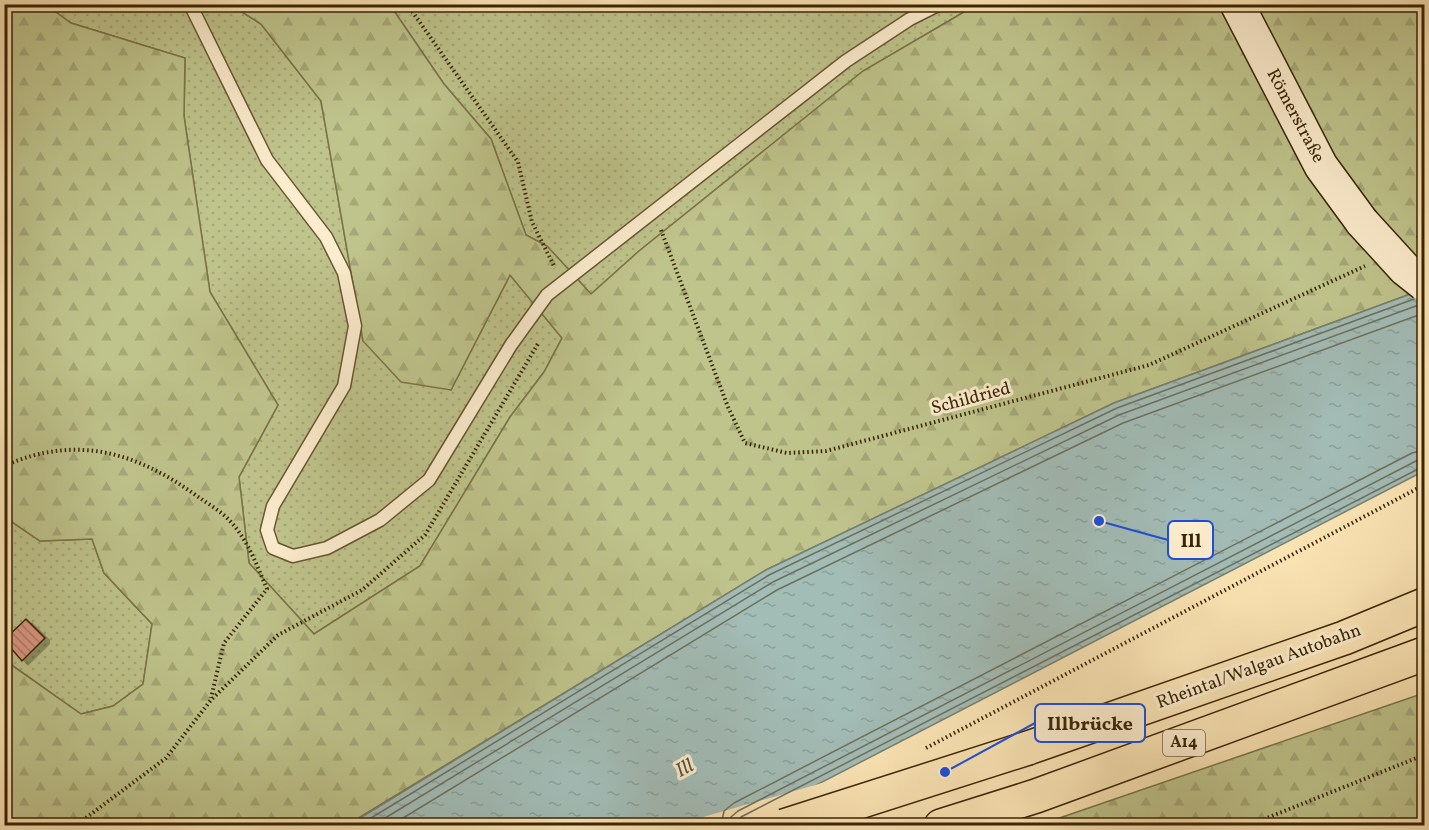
<svg xmlns="http://www.w3.org/2000/svg" width="1429" height="830" font-family="Vollkorn,serif">
  <style>
    .grass { fill: url(#grass-dots); stroke: #7c7448; stroke-width: 1.5 }
    .forest { fill: url(#forest-firs); stroke: #7c7448; stroke-width: 1.5 }
    .water { fill: url(#water-ripples); stroke: #78806f; stroke-width: 1.5 }
    .pier { fill: #fbe4b4 }
    .lines { fill: none; stroke-linecap: round; stroke-linejoin: round }
    .shore { stroke: #6e705e; stroke-width: 1.5 }
    .building { fill: url(#building-back-hatch); stroke: #392505; stroke-width: 1.5; filter: url(#shadow) }
    .lane-casing { stroke: #6a5531; stroke-width: 15 }
    .secondary-casing { stroke: #392505; stroke-width: 36 }
    .highway-casing { stroke: #392505; stroke-width: 36 }
    .path { stroke: #392505; stroke-width: 4; stroke-dasharray: 1.5 3; stroke-linecap: butt }
    .lane { stroke: #fcedce; stroke-width: 12 }
    .secondary { stroke: #fcedce; stroke-width: 33 }
    .highway { stroke: #fbe4b4; stroke-width: 33 }
    .secondary-bridge-casing { stroke: #392505; stroke-width: 36; stroke-linecap: butt }
    .highway-bridge-casing { stroke: #392505; stroke-width: 36; stroke-linecap: butt }
    .secondary-bridge { stroke: #fcedce; stroke-width: 33 }
    .highway-bridge { stroke: #fbe4b4; stroke-width: 33 }
    .labels { text-anchor: middle; dominant-baseline: central; stroke-width: 6; stroke-linejoin: round; paint-order: stroke }
    .shield { fill: #fcedce; stroke: #746141; stroke-width: 1.5 }
    .shield-label { font-size: 16px; font-weight: bold; fill: #392505 }
    .street-label { font-size: 18px; fill: #392505; stroke: #fcedce }
    .water-label { font-size: 20px; font-style: italic; fill: #58523a; stroke: #fcedce }
    .leader { fill: none; stroke: #1d4ed8; stroke-width: 2 }
    .callout-dot { fill: #1d4ed8; stroke: #fcedce; stroke-width: 2 }
    .callout { fill: #fcedce; stroke: #1d4ed8; stroke-width: 2 }
    .callout-label { font-size: 20px; text-anchor: middle; font-weight: bold; fill: #392505 }
  </style>
  <defs>
    <pattern id="grass-dots" width="8" height="8" patternUnits="userSpaceOnUse" patternTransform="scale(1.5)"><rect width="8" height="8" fill="#bfc48c"/><path d="M2 2h.1M6 6h.1" fill="none" stroke="#a5a877" stroke-width="1.8" stroke-linecap="round"/></pattern>
    <pattern id="forest-firs" width="22" height="20" patternUnits="userSpaceOnUse" patternTransform="scale(1.5)"><rect width="22" height="20" fill="#bfc48c"/><path d="M5 1l3.5 6h-7zM16 11l3.5 6h-7z" fill="#a5a877"/></pattern>
    <pattern id="water-ripples" width="26" height="14" patternUnits="userSpaceOnUse" patternTransform="scale(1.5)"><rect width="26" height="14" fill="#a2bcb6"/><path d="M2 4q2-2 4 0t4 0M15 11q2-2 4 0t4 0" fill="none" stroke="#8ca19b"/></pattern>
    <pattern id="building-back-hatch" width="6" height="6" patternUnits="userSpaceOnUse" patternTransform="scale(1.5)"><rect width="6" height="6" fill="#dc9987"/><path d="M-1 5l2 2M0 0l6 6M5-1l2 2" fill="none" stroke="#b37d6c"/></pattern>
    <filter id="shadow"><feDropShadow dx="6" dy="4" stdDeviation="0" flood-color="#0004"/></filter>
  </defs>
  <rect width="100%" height="100%" fill="#fbe4b4"/>
  <filter id="stains"><feTurbulence type="fractalNoise" baseFrequency=".00333" numOctaves="4"/><feColorMatrix values="0 0 0 0 .2 0 0 0 0 .09 0 0 0 0 .02 0 0 0 .5 -.17"/></filter>
  <radialGradient id="worn" r=".72"><stop offset=".6" stop-color="#630" stop-opacity="0"/><stop offset="1" stop-color="#630" stop-opacity=".3"/></radialGradient>
  <g class="grass">
    <path d="M 46,5 L 231,5 L 261,24 L 321,101 L 363,341 L 451,390 L 510,275 L 562,338 L 544,372 L 510,417 L 420,566 L 314,634 L 249,563 L 239,477 L 278,405 L 210,292 L 184,116 L 185,58 L 71,23 Z"/>
    <path d="M 390,5 L 976,5 L 863,71 L 639,251 L 591,294 L 547,246 L 526,235 L 491,139 L 444,84 Z"/>
    <path d="M 4,517 L 40,541 L 92,539 L 104,573 L 152,624 L 143,684 L 113,706 L 81,714 L 5,660 Z"/>
  </g>
  <g class="forest">
    <path d="M 5,5 L 46,5 L 71,23 L 185,58 L 184,116 L 210,292 L 278,405 L 239,477 L 249,563 L 314,634 L 420,566 L 510,417 L 544,372 L 562,338 L 510,275 L 451,390 L 401,382 L 363,341 L 321,101 L 261,24 L 231,5 L 390,5 L 444,84 L 491,139 L 526,235 L 547,246 L 591,294 L 639,251 L 863,71 L 976,5 L 1424,5 L 1424,289 L 1114,403 L 766,570 L 347,825 L 5,825 L 5,795 L 10,788 L 4,782 L 4,660 L 81,714 L 113,706 L 143,684 L 152,624 L 104,573 L 92,539 L 40,541 L 5,517 Z"/>
    <path d="M 1424,693 L 1424,825 L 1039,825 Z"/>
  </g>
  <path class="water" d="M 1424,289 L 1424,471 L 739,825 L 347,826 L 766,570 L 1114,403 Z"/>
  <path class="pier" d="M 836,779 L 745,826 L 675,825 Z"/>
  <g class="lines">
    <g class="shore">
      <path d="M 358,826 L 769,575 L 1117,408 L 1414,299"/>
      <path d="M 372,826 L 773,582 L 1119,415 L 1424,303"/>
      <path d="M 390,826 L 777,590 L 1123,423 L 1424,313"/>
      <path d="M 721,826 L 724,811 L 734,803 L 1412,453 L 1424,450"/>
      <path d="M 730,826 L 731,817 L 738,811 L 1416,461 L 1424,459"/>
      <path d="M 738,826 L 741,817 L 1424,466"/>
    </g>
  </g>
  <path class="building" d="M 26,619 L 45,638 L 22,661 L 4,640 Z"/>
  <g class="lines">
    <defs>
      <path id="lane" d="M 190,4 L 267,160 L 326,237 L 344,273 L 355,326 L 344,386 L 273,506 L 267,530 L 273,548 L 293,556 L 327,548 L 380,520 L 429,480 L 511,345 L 547,295 L 846,61 L 910,19 L 940,4"/>
      <path id="secondary" d="M 1237,4 L 1321,166 L 1362,222"/>
      <g id="highway">
        <path d="M 1028,748 L 1344,638 L 1424,605"/>
        <path d="M 941,826 L 1036,796 L 1424,654"/>
      </g>
    </defs>
    <use href="#lane" class="lane-casing"/>
    <use href="#secondary" class="secondary-casing"/>
    <use href="#highway" class="highway-casing"/>
    <g class="path">
      <path d="M 407,4 L 518,162 L 532,222 L 555,268"/>
      <path d="M 661,230 L 728,407 L 745,443 L 787,453 L 826,451 L 1149,365 L 1365,266"/>
      <path d="M 1417,238 L 1424,234"/>
      <path d="M 4,466 C 76,434 136,452 197,496 C 208,504 221,511 230,521 C 248,540 257,566 267,589 L 224,643 L 211,698"/>
      <path d="M 926,748 L 1424,485"/>
      <path d="M 75,826 L 166,758 L 211,700 L 278,635 L 362,590 L 425,535 L 539,342"/>
      <path d="M 1247,826 L 1424,755"/>
    </g>
    <use href="#lane" class="lane"/>
    <use href="#secondary" class="secondary"/>
    <use href="#highway" class="highway"/>
    <defs>
      <path id="secondary-bridge" d="M 1362,222 L 1405,269 L 1424,284"/>
      <path id="highway-bridge" d="M 784,826 L 1028,748"/>
    </defs>
    <use href="#secondary-bridge" class="secondary-bridge-casing"/>
    <use href="#highway-bridge" class="highway-bridge-casing"/>
    <use href="#secondary-bridge" class="secondary-bridge"/>
    <use href="#highway-bridge" class="highway-bridge"/>
  </g>
  <g class="labels">
    <rect class="shield" x="1163" y="730" width="42" height="26" rx="4.5"/>
    <g class="shield-label">
      <text x="1184" y="743">A14</text>
    </g>
    <g class="street-label">
      <text transform="translate(1295 116) rotate(62)">Römerstraße</text>
      <text transform="translate(971 399) rotate(-15)">Schildried</text>
      <text transform="translate(1259 667) rotate(-20)">Rheintal/Walgau Autobahn</text>
    </g>
    <g class="water-label">
      <text transform="translate(685 769) rotate(-28)">Ill</text>
    </g>
  </g>
  <path class="leader" d="M1099 521L1168 540M945 772L1035 723"/>
  <g class="callout-dot">
    <circle cx="1099" cy="521" r="6"/>
    <circle cx="945" cy="772" r="6"/>
  </g>
  <g class="callout">
    <rect x="1168" y="521" width="45" height="38" rx="6"/>
    <rect x="1035" y="704" width="110" height="38" rx="6"/>
  </g>
  <g class="callout-label">
    <text x="1191" y="547">Ill</text>
    <text x="1090" y="730">Illbrücke</text>
  </g>
  <rect width="1429" height="830" fill="none" stroke="#fbe4b4" stroke-width="24"/>
  <rect x="6" y="6" width="1417" height="818" fill="none" stroke="#392505" stroke-width="3"/>
  <rect x="12" y="12" width="1405" height="806" fill="none" stroke="#392505" stroke-width="1.5"/>
  <rect width="100%" height="100%" filter="url(#stains)"/>
  <rect width="100%" height="100%" fill="url(#worn)"/>
</svg>
